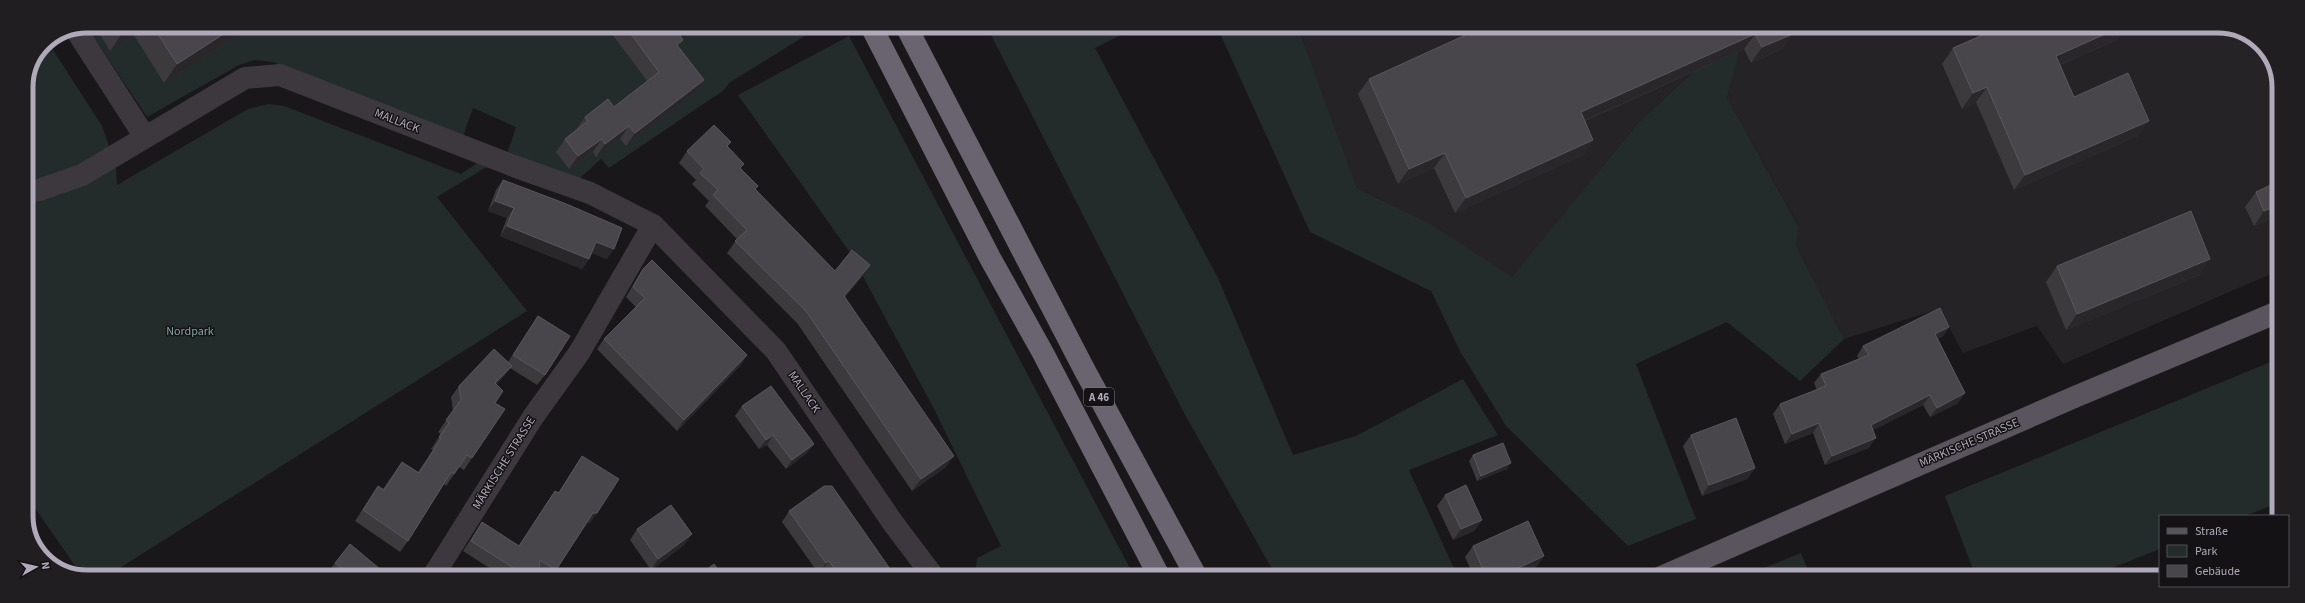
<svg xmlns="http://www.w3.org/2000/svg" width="2305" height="603" font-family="'Source Sans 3',sans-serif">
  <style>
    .built { fill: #252326 }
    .green { fill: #232c2b }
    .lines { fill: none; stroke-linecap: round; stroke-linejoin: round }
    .minor { stroke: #3c383e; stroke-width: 22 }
    .major { stroke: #59545d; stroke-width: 22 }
    .highway { stroke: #69646f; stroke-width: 22 }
    .wall { fill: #3d3a3e }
    .shaded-wall { fill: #29272a }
    .building { fill: #49464b; stroke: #59565d }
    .labels { text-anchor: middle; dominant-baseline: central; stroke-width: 3; stroke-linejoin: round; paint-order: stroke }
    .shield { fill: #141214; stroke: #817c88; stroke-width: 1 }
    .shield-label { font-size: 11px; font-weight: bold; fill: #b0a9b9 }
    .street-label { font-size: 12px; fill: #b0a9b9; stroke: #141214 }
    .park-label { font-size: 12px; fill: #80a49e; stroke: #141214 }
    .rim { fill: none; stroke: #b0a9b9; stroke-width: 5 }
  </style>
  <rect width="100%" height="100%" fill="#191719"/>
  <path class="built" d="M 1298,27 L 2230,27 L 2264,47 L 2279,83 L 2278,271 L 2063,364 L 2037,326 L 1963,353 L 1939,309 L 1844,339 L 1796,245 L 1799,226 L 1727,98 L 1738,51 L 1696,69 L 1638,123 L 1512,278 L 1431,224 L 1357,188 Z"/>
  <g class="green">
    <path d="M 86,26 L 821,26 L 729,83 L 724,90 L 609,168 L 601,159 L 577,181 L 507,154 L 516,127 L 473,108 L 463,136 L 273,62 L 255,60 L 239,65 L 147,117 Z"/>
    <path d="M 987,27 L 1137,27 L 1095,48 L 1218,278 L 1293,455 L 1356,436 L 1463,379 L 1498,435 L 1409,470 L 1458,577 L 1276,576 L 1183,411 Z"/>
    <path d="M 1217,27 L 1298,27 L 1357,188 L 1431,224 L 1512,277 L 1638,123 L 1696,69 L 1739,50 L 1727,98 L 1799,227 L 1796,245 L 1844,339 L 1800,381 L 1727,322 L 1636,364 L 1696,519 L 1628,546 L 1506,426 L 1461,353 L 1431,291 L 1310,232 Z"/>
    <path d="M 849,36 L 1134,576 L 975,576 L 977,558 L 1001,546 L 934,409 L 851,254 L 738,95 Z"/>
    <path d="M 48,42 L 102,126 L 116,166 L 117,185 L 248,109 L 269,104 L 284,106 L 461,174 L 480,161 L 490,165 L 437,197 L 527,311 L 107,576 L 82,576 L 26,495 L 26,86 L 44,44 Z"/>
    <path d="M 2278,359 L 2278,503 L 2245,516 L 2160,516 L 2160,549 L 2089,577 L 1976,577 L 1945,496 Z"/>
    <path d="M 1801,553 L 1811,577 L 1741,577 Z"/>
  </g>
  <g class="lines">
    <g class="minor">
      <path d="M 76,30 L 145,137"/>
      <path d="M 26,192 L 39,190 L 82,175 L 245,78 L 280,75 L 519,168 L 590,193 L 653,225 L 776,351 L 893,523 L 933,576"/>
      <path d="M 433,576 L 533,417 L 579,353 L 653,225"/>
    </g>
    <path class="major" d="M 1661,577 L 2077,396 L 2278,312"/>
    <g class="highway">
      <path d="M 871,26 L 990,258 L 1043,353 L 1159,576"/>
      <path d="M 906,26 L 1084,369 L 1196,576"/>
    </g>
  </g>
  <g class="wall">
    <path d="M 95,26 L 253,26 L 164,83 L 134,35 L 110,51 Z"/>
    <path d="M 606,26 L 676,26 L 678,28 L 676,30 L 683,40 L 678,47 L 695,93 L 626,146 L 620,139 L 596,157 L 593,152 L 569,169 L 556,152 L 565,139 L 576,130 L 585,117 L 614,107 L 648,82 Z"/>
    <path d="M 1377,27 L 1391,27 L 1380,32 Z"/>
    <path d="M 1483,27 L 1793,34 L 1782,49 L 1751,63 L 1744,49 L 1585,121 L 1593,140 L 1583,155 L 1455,213 L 1434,168 L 1398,184 L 1358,94 L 1369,79 Z"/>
    <path d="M 2001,27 L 2126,27 L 2117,40 L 2060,65 L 2074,97 L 2138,136 L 2014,190 L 1976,102 L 1962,109 L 1942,64 L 1953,48 Z"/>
    <path d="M 728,147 L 741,169 L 758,186 L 755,189 L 835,271 L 862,277 L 845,297 L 946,467 L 912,491 L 797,323 L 727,253 L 737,239 L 705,206 L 709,201 L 692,184 L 696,180 L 679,163 L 687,151 Z"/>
    <path d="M 2279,170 L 2279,215 L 2254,226 L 2245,207 L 2256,192 L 2273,184 L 2272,180 Z"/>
    <path d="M 503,180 L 607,259 L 592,253 L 589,259 L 582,269 L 500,236 L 507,218 L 488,211 L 496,190 Z"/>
    <path d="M 2057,266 L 2200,275 L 2066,330 L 2046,282 Z"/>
    <path d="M 643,269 L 747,355 L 740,366 L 677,431 L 597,349 L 604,339 L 636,307 L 626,297 L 636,280 Z"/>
    <path d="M 538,316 L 545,375 L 537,385 L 510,368 L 503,377 L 496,385 L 495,403 L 472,458 L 464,470 L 459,467 L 446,486 L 444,484 L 408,541 L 400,552 L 355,521 L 378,486 L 383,489 L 402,462 L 418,472 L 433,450 L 431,449 L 441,434 L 438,432 L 453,411 L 451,397 L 459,386 L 508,362 Z"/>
    <path d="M 1949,327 L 1943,336 L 1938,339 L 1965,393 L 1958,403 L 1930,417 L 1923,405 L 1873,430 L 1869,448 L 1825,465 L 1813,433 L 1785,444 L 1773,414 L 1780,404 L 1817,390 L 1814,383 L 1821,374 L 1859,359 L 1857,356 L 1863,346 Z"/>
    <path d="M 742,406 L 814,444 L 807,453 L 786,469 L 767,445 L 759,449 L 735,416 Z"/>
    <path d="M 1691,435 L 1755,468 L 1747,479 L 1702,496 L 1683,446 Z"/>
    <path d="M 1473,455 L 1507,469 L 1477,481 L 1469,461 Z"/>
    <path d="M 582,456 L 590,523 L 586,523 L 552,576 L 542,576 L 538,573 L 538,576 L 502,576 L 463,551 L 482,522 L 519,546 L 548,501 L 555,491 L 558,493 Z"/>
    <path d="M 1445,495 L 1482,520 L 1474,531 L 1453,540 L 1437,506 Z"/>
    <path d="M 789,511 L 895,576 L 825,576 L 821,572 L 819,574 L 782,522 Z"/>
    <path d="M 637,529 L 692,534 L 684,545 L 651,570 L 630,540 Z"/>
    <path d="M 1473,546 L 1544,556 L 1536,567 L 1516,577 L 1474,577 L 1465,557 Z"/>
    <path d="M 335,563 L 384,576 L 330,576 L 327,574 Z"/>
  </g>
  <g class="shaded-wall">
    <path d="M 132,26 L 140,26 L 134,35 L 110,51 L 123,32 Z"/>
    <path d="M 236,26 L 253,26 L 164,83 L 177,64 Z"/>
    <path d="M 1383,27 L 1391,27 L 1380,32 Z"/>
    <path d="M 2121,27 L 2126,27 L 2117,40 L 2045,71 L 2056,56 Z"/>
    <path d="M 1755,34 L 1744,49 L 1570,127 L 1581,112 Z"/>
    <path d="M 1793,34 L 1782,49 L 1751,63 L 1762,47 Z"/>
    <path d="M 683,40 L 674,53 L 677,45 Z"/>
    <path d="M 704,80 L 695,93 L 626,146 L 635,133 Z"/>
    <path d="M 1987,87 L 1976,102 L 1962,109 L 1973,93 Z"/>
    <path d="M 2149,121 L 2138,136 L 2014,190 L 2025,175 Z"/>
    <path d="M 629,126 L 620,139 L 596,157 L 605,144 Z"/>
    <path d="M 602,139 L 593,152 L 569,169 L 578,156 Z"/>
    <path d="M 1593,140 L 1583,155 L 1455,213 L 1466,198 Z"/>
    <path d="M 1445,153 L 1434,168 L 1398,184 L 1409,169 Z"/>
    <path d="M 495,201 L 514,208 L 507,218 L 488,211 Z"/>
    <path d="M 2279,205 L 2279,215 L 2254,226 L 2264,211 Z"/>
    <path d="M 507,226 L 589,259 L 582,269 L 500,236 Z"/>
    <path d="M 596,242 L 614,249 L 607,259 L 589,252 Z"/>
    <path d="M 2210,259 L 2200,275 L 2066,330 L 2077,314 Z"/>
    <path d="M 870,265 L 862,277 L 836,307 L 844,296 Z"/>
    <path d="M 1949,327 L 1943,336 L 1928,344 L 1935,334 Z"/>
    <path d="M 747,355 L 740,366 L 677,431 L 684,420 Z"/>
    <path d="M 512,366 L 503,377 L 487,395 L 495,383 Z"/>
    <path d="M 1965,393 L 1958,403 L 1930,417 L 1937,408 Z"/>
    <path d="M 1930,395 L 1923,405 L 1864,435 L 1871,425 Z"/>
    <path d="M 1819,423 L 1813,433 L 1785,444 L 1792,434 Z"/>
    <path d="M 773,435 L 767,445 L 759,449 L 766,440 Z"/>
    <path d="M 1876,438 L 1869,448 L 1825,465 L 1832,456 Z"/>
    <path d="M 814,444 L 807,453 L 786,469 L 792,460 Z"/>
    <path d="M 954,456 L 946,467 L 912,491 L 921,479 Z"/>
    <path d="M 1511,463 L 1507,469 L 1477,481 L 1481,476 Z"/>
    <path d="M 1755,468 L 1747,479 L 1702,496 L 1709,485 Z"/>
    <path d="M 593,513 L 597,513 L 590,523 L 585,523 Z"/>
    <path d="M 1482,520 L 1474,531 L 1453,540 L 1461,529 Z"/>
    <path d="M 692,534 L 684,545 L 651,570 L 658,559 Z"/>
    <path d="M 1544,556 L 1536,567 L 1516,577 L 1499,577 Z"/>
    <path d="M 829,561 L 821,572 L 819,574 L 826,563 Z"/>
  </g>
  <g class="building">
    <path d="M 120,26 L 132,26 L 123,32 Z"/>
    <path d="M 153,26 L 236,26 L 177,64 Z"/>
    <path d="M 625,26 L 676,26 L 678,28 L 676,29 L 683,40 L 677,45 L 704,80 L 635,133 L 629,126 L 605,144 L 602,139 L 578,156 L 565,139 L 588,121 L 585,117 L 608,99 L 614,107 L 659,72 Z"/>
    <path d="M 1483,27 L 1790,27 L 1793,34 L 1762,47 L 1755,34 L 1581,112 L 1593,140 L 1466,198 L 1445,153 L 1409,169 L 1369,79 Z"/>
    <path d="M 2001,27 L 2121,27 L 2056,56 L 2074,97 L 2128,73 L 2149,121 L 2025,175 L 1987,87 L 1973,93 L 1953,48 Z"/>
    <path d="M 714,125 L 731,142 L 727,146 L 744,164 L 740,168 L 758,186 L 755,189 L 835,271 L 852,250 L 870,265 L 844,296 L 954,456 L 921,479 L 806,311 L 735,241 L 747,230 L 713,195 L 718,190 L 700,173 L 704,169 L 687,151 Z"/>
    <path d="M 503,180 L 564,203 L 622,228 L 614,249 L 596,242 L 589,259 L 507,226 L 514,208 L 495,201 Z"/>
    <path d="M 2279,181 L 2279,205 L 2264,211 L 2256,192 Z"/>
    <path d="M 2191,211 L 2210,259 L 2077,314 L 2057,266 Z"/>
    <path d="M 652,260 L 747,355 L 684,420 L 604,339 L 645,298 L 633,287 L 643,269 Z"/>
    <path d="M 1940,308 L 1949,327 L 1935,334 L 1965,393 L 1937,408 L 1930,395 L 1871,425 L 1876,438 L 1832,456 L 1819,423 L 1792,434 L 1780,404 L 1826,386 L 1821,374 L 1869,355 L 1863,346 Z"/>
    <path d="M 538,316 L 570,336 L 545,375 L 513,355 Z"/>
    <path d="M 494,349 L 512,366 L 495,383 L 503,391 L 495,403 L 505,409 L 472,458 L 467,455 L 454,474 L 451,472 L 408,541 L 363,510 L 378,486 L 384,490 L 402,462 L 419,473 L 441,438 L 439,437 L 449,423 L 446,420 L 461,400 L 459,386 Z"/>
    <path d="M 771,386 L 814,444 L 792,460 L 773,435 L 766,440 L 742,406 Z"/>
    <path d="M 1736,418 L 1755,468 L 1709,485 L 1691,435 Z"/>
    <path d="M 1503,443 L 1511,463 L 1481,476 L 1473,455 Z"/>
    <path d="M 582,456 L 619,479 L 597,513 L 593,513 L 556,570 L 540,560 L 538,576 L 514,576 L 515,569 L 471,541 L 482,522 L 519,546 L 555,491 L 559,493 Z"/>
    <path d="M 1466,485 L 1482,520 L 1461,529 L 1445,495 Z"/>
    <path d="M 824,486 L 832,486 L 895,576 L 840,576 L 829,561 L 826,563 L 789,511 Z"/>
    <path d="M 671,505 L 692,534 L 658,559 L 637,529 Z"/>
    <path d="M 1528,521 L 1544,556 L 1499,577 L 1486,577 L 1473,546 Z"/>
    <path d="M 350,544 L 386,574 L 384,576 L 348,576 L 349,574 L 335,563 Z"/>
    <path d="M 714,564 L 723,576 L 698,576 Z"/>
  </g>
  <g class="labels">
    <rect class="shield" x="1084" y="388" width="30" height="18" rx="3"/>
    <g class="shield-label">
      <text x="1099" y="397">A 46</text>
    </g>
    <g class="street-label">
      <text transform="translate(397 121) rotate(21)">MALLACK</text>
      <text transform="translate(804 392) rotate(56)">MALLACK</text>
      <text transform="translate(1969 443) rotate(-23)">MÄRKISCHE STRASSE</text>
      <text transform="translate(504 463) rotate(-58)">MÄRKISCHE STRASSE</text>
    </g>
    <g class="park-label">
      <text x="190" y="331">Nordpark</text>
    </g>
  </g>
  <path d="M0 0H2305V603H0ZM87 33H2218A54 54 0 0 1 2272 87V516A54 54 0 0 1 2218 570H87A54 54 0 0 1 33 516V87A54 54 0 0 1 87 33Z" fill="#201e21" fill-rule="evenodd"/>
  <path class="rim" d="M87 33H2218A54 54 0 0 1 2272 87V516A54 54 0 0 1 2218 570H87A54 54 0 0 1 33 516V87A54 54 0 0 1 87 33Z"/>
  <rect x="2159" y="515" width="130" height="72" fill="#141214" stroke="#524e56"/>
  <rect x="2167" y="528" width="20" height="6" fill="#59545d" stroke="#524e56"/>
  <text x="2195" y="535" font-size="12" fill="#b0a9b9">Straße</text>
  <rect x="2167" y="545" width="20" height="12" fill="#232c2b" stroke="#524e56"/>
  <text x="2195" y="555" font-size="12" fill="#b0a9b9">Park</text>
  <rect x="2167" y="565" width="20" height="12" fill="#49464b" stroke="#524e56"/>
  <text x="2195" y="575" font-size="12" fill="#b0a9b9">Gebäude</text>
  <g transform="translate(36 567) rotate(82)" stroke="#141214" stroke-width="3" paint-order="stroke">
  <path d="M0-3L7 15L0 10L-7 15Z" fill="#b0a9b9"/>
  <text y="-6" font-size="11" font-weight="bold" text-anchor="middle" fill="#b0a9b9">N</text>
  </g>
</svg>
